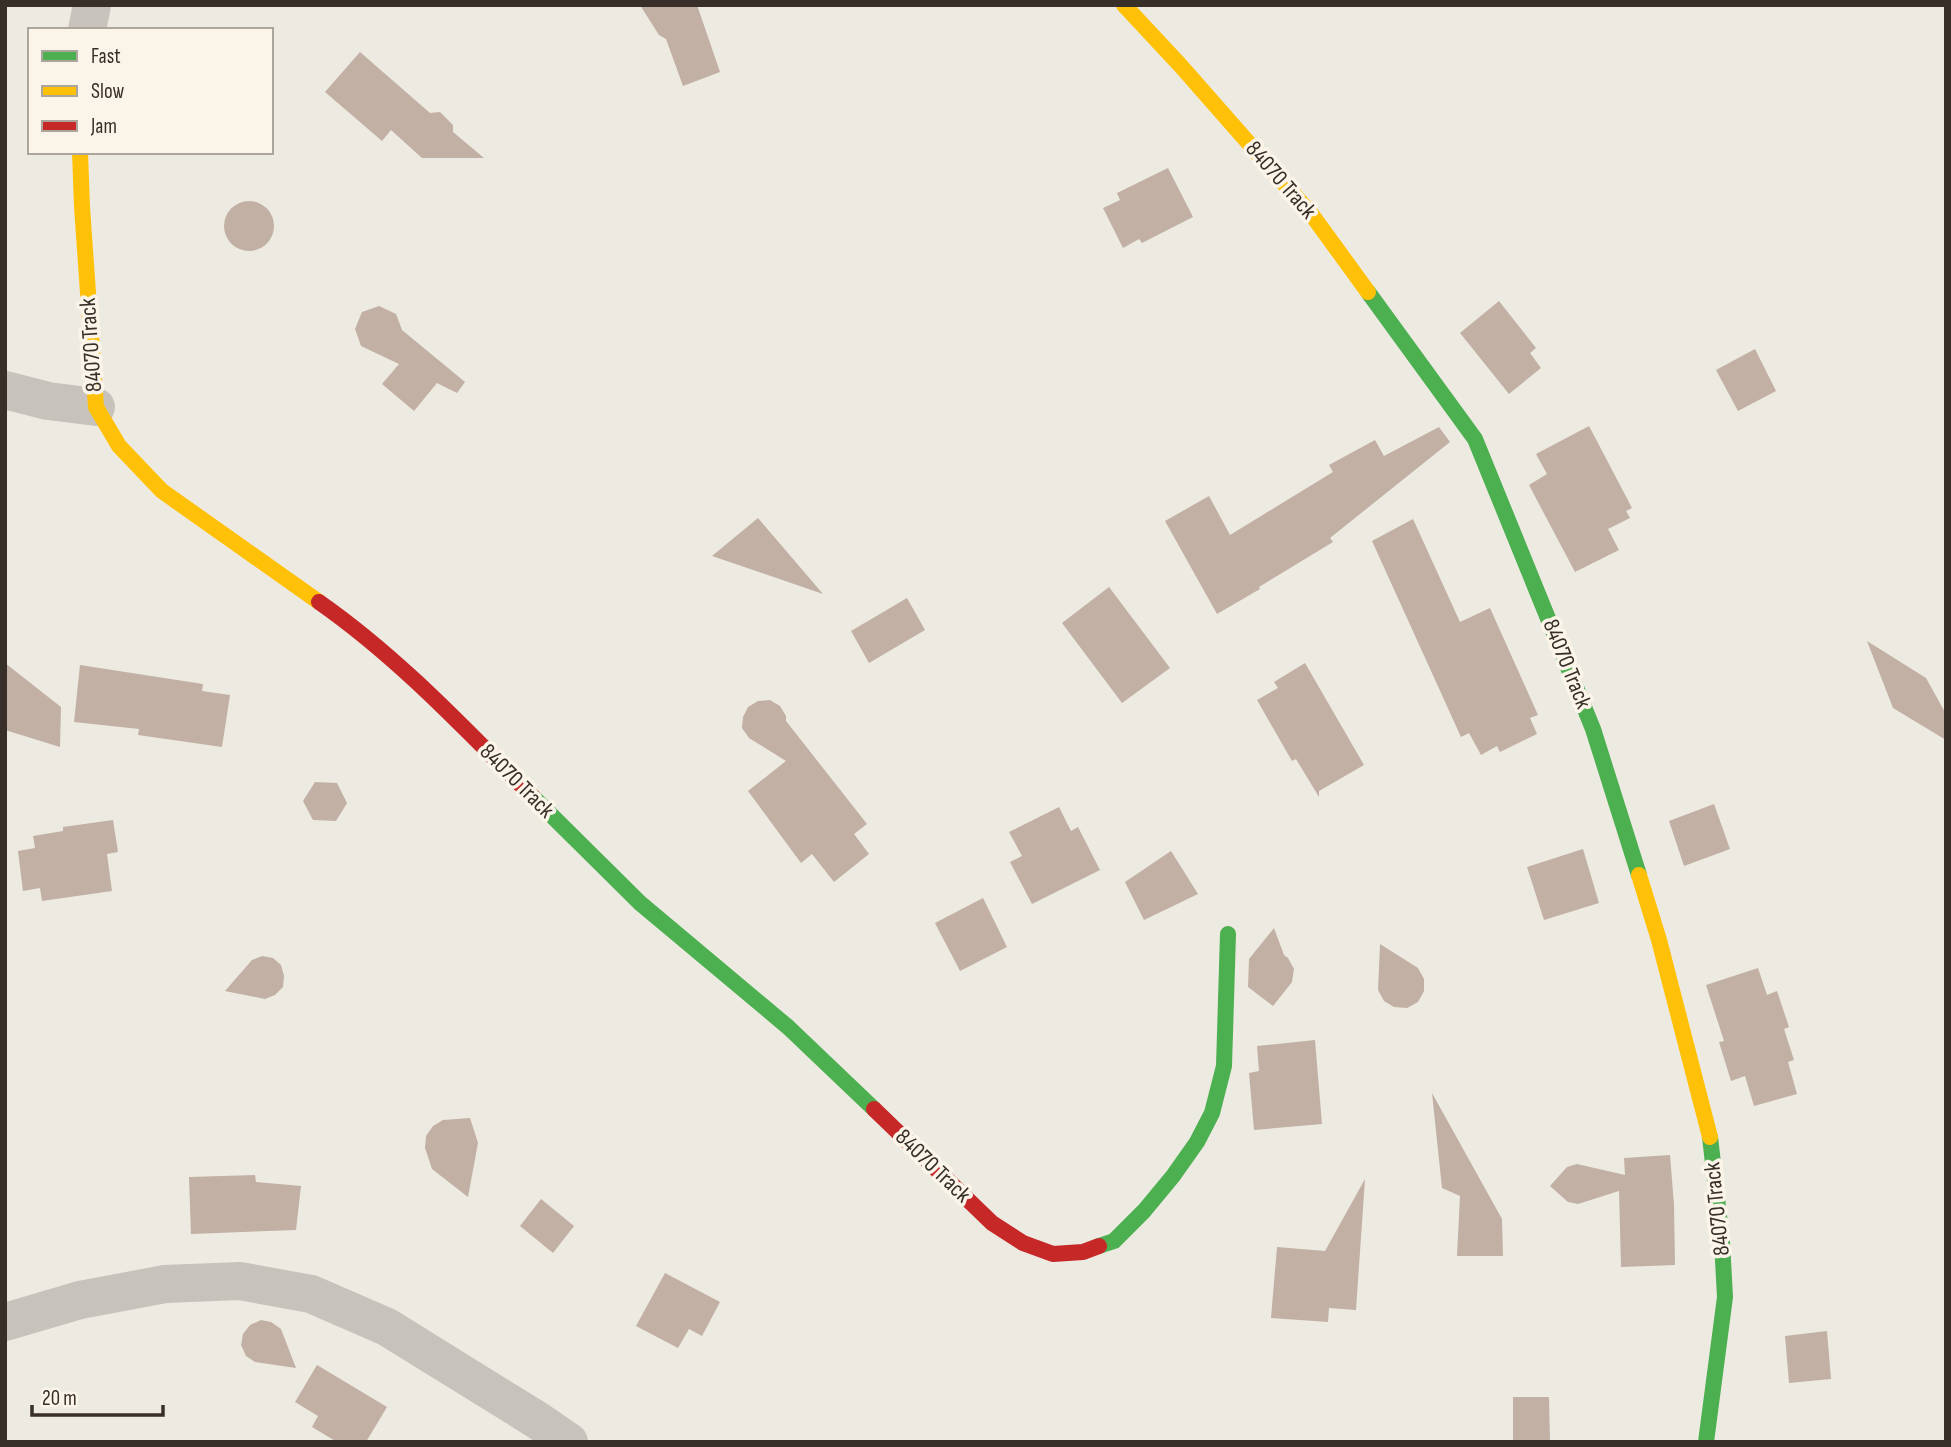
<svg xmlns="http://www.w3.org/2000/svg" width="1951" height="1447" font-family="'Sofia Sans Condensed',sans-serif">
  <style>
    .building { fill: #c1b0a3 }
    .lines { fill: none; stroke-linecap: round; stroke-linejoin: round }
    .street { stroke: #c7c2bb; stroke-width: 38 }
    .fast { stroke: #4caf50; stroke-width: 16 }
    .slow { stroke: #ffc107; stroke-width: 16 }
    .jam { stroke: #c62828; stroke-width: 16 }
    .labels { text-anchor: middle; dominant-baseline: central; stroke-width: 7; stroke-linejoin: round; paint-order: stroke }
    .street-label { font-size: 23px; fill: #382f29; stroke: #faf4e9 }
  </style>
  <rect width="100%" height="100%" fill="#edeae2"/>
  <g class="building">
    <path d="M 640,5 L 697,5 L 720,72 L 683,86 L 666,39 L 659,35 Z"/>
    <path d="M 360,52 L 430,113 L 440,112 L 453,125 L 453,132 L 484,158 L 422,158 L 391,130 L 382,141 L 325,92 Z"/>
    <path d="M 1168,168 L 1193,217 L 1142,243 L 1139,239 L 1123,248 L 1103,208 L 1120,200 L 1117,193 Z"/>
    <circle cx="249" cy="226" r="25"/>
    <path d="M 1499,301 L 1536,348 L 1530,353 L 1541,368 L 1509,394 L 1460,333 Z"/>
    <path d="M 379,306 L 396,314 L 402,330 L 465,382 L 457,393 L 437,383 L 414,411 L 382,384 L 399,364 L 361,346 L 355,329 L 362,312 Z"/>
    <path d="M 1755,349 L 1776,391 L 1738,411 L 1716,370 Z"/>
    <path d="M 1589,426 L 1632,508 L 1626,511 L 1630,518 L 1608,529 L 1619,550 L 1575,572 L 1529,485 L 1547,474 L 1536,454 Z"/>
    <path d="M 1439,427 L 1450,442 L 1330,538 L 1333,542 L 1259,587 L 1260,589 L 1217,614 L 1165,521 L 1209,496 L 1230,535 L 1333,472 L 1329,465 L 1375,440 L 1384,456 Z"/>
    <path d="M 758,518 L 823,594 L 712,556 Z"/>
    <path d="M 1413,519 L 1460,622 L 1490,608 L 1538,715 L 1530,718 L 1537,734 L 1500,752 L 1497,746 L 1481,755 L 1469,733 L 1461,737 L 1372,541 Z"/>
    <path d="M 1109,587 L 1170,668 L 1122,703 L 1062,623 Z"/>
    <path d="M 907,598 L 925,630 L 869,663 L 851,631 Z"/>
    <path d="M 1867,641 L 1926,678 L 1946,714 L 1946,740 L 1893,708 Z"/>
    <path d="M 5,663 L 61,707 L 60,747 L 5,730 Z"/>
    <path d="M 1305,663 L 1364,765 L 1319,791 L 1319,797 L 1296,759 L 1292,761 L 1257,700 L 1278,688 L 1274,682 Z"/>
    <path d="M 80,665 L 203,684 L 202,691 L 230,695 L 222,747 L 138,735 L 139,729 L 74,722 Z"/>
    <path d="M 770,700 L 780,706 L 786,716 L 786,721 L 867,824 L 854,834 L 869,854 L 834,882 L 812,854 L 801,863 L 748,791 L 786,761 L 749,738 L 742,728 L 743,717 L 748,707 L 758,701 Z"/>
    <path d="M 315,782 L 337,783 L 347,803 L 336,821 L 313,820 L 303,801 Z"/>
    <path d="M 1714,804 L 1730,849 L 1684,866 L 1669,821 Z"/>
    <path d="M 1059,807 L 1071,831 L 1078,827 L 1100,870 L 1032,904 L 1010,862 L 1022,856 L 1009,832 Z"/>
    <path d="M 113,820 L 118,852 L 107,854 L 112,891 L 42,901 L 40,888 L 23,891 L 18,851 L 35,848 L 33,836 L 63,831 L 63,827 Z"/>
    <path d="M 1583,849 L 1599,903 L 1544,920 L 1527,867 Z"/>
    <path d="M 1171,851 L 1198,894 L 1144,920 L 1125,882 Z"/>
    <path d="M 983,898 L 1007,947 L 960,971 L 935,923 Z"/>
    <path d="M 1274,928 L 1284,955 L 1288,958 L 1294,969 L 1292,982 L 1273,1006 L 1248,987 L 1249,959 Z"/>
    <path d="M 1380,944 L 1418,968 L 1424,979 L 1424,991 L 1418,1002 L 1407,1008 L 1394,1007 L 1384,1001 L 1378,990 Z"/>
    <path d="M 262,956 L 273,958 L 281,965 L 284,976 L 283,987 L 275,995 L 265,999 L 225,991 L 252,960 Z"/>
    <path d="M 1758,968 L 1767,995 L 1777,991 L 1789,1027 L 1784,1029 L 1794,1060 L 1788,1062 L 1797,1094 L 1754,1106 L 1745,1076 L 1731,1081 L 1719,1042 L 1724,1041 L 1706,985 Z"/>
    <path d="M 1315,1040 L 1322,1124 L 1254,1130 L 1249,1073 L 1259,1071 L 1257,1046 Z"/>
    <path d="M 1432,1093 L 1502,1219 L 1503,1256 L 1457,1256 L 1460,1196 L 1442,1188 Z"/>
    <path d="M 470,1118 L 478,1143 L 468,1197 L 432,1169 L 425,1148 L 426,1136 L 433,1126 L 443,1120 Z"/>
    <path d="M 1670,1155 L 1674,1205 L 1675,1265 L 1621,1267 L 1619,1191 L 1578,1204 L 1568,1202 L 1550,1186 L 1567,1167 L 1577,1164 L 1625,1175 L 1624,1158 Z"/>
    <path d="M 255,1175 L 256,1182 L 301,1186 L 296,1230 L 191,1234 L 189,1177 Z"/>
    <path d="M 1365,1179 L 1356,1310 L 1329,1308 L 1328,1322 L 1271,1318 L 1277,1247 L 1325,1251 Z"/>
    <path d="M 541,1199 L 574,1226 L 553,1253 L 520,1226 Z"/>
    <path d="M 665,1273 L 720,1302 L 702,1336 L 689,1329 L 678,1348 L 636,1326 Z"/>
    <path d="M 261,1320 L 271,1322 L 281,1329 L 296,1368 L 255,1362 L 246,1356 L 241,1345 L 243,1334 L 250,1325 Z"/>
    <path d="M 1827,1331 L 1831,1379 L 1789,1383 L 1785,1336 Z"/>
    <path d="M 317,1365 L 387,1407 L 366,1442 L 337,1442 L 312,1427 L 318,1416 L 295,1402 Z"/>
    <path d="M 1513,1397 L 1549,1397 L 1550,1442 L 1513,1442 Z"/>
  </g>
  <g class="lines">
    <g class="street">
      <path d="M 87,30 L 92,5"/>
      <path d="M 5,390 L 48,401 L 96,407"/>
      <path d="M 5,1322 L 80,1300 L 165,1284 L 240,1281 L 311,1294 L 387,1327 L 537,1420 L 569,1442"/>
    </g>
    <g class="fast">
      <path d="M 1368,292 L 1475,439 L 1593,729 L 1639,875"/>
      <path d="M 533,797 L 640,903 L 788,1027 L 874,1109"/>
      <path d="M 1099,1246 L 1114,1241 L 1144,1211 L 1173,1176 L 1197,1142 L 1212,1113 L 1224,1066 L 1228,934"/>
      <path d="M 1706,1442 L 1725,1297 L 1722,1242 L 1710,1137"/>
    </g>
    <g class="slow">
      <path d="M 1124,5 L 1180,65 L 1312,215 L 1368,292"/>
      <path d="M 80,152 L 82,207 L 96,407 L 119,446 L 162,491 L 319,602"/>
      <path d="M 1639,875 L 1659,940 L 1710,1137"/>
    </g>
    <g class="jam">
      <path d="M 319,602 C 399,658 465,729 533,797"/>
      <path d="M 874,1109 L 992,1223 L 1023,1243 L 1053,1254 L 1083,1252 L 1099,1246"/>
    </g>
  </g>
  <g class="labels">
    <g class="street-label">
      <text transform="translate(1281 180) rotate(49)">84070 Track</text>
      <text transform="translate(91 345) rotate(-94)">84070 Track</text>
      <text transform="translate(1567 664) rotate(68)">84070 Track</text>
      <text transform="translate(517 781) rotate(45)">84070 Track</text>
      <text transform="translate(933 1166) rotate(44)">84070 Track</text>
      <text transform="translate(1717 1209) rotate(-96)">84070 Track</text>
    </g>
  </g>
  <rect width="1951" height="1447" fill="none" stroke="#382f29" stroke-width="14"/>
  <rect x="28" y="28" width="245" height="126" fill="#faf4e9" stroke="#aca59c" stroke-width="2"/>
  <rect x="42" y="51" width="35" height="10" fill="#4caf50" stroke="#aca59c" stroke-width="2"/>
  <text x="91" y="63" font-size="21" fill="#382f29">Fast</text>
  <rect x="42" y="86" width="35" height="10" fill="#ffc107" stroke="#aca59c" stroke-width="2"/>
  <text x="91" y="98" font-size="21" fill="#382f29">Slow</text>
  <rect x="42" y="121" width="35" height="10" fill="#c62828" stroke="#aca59c" stroke-width="2"/>
  <text x="91" y="133" font-size="21" fill="#382f29">Jam</text>
  <path d="M32 1405v10h131v-10" fill="none" stroke="#382f29" stroke-width="3.5"/>
  <text x="42" y="1405" font-size="21" fill="#382f29" stroke="#faf4e9" stroke-width="5" paint-order="stroke">20 m</text>
</svg>
